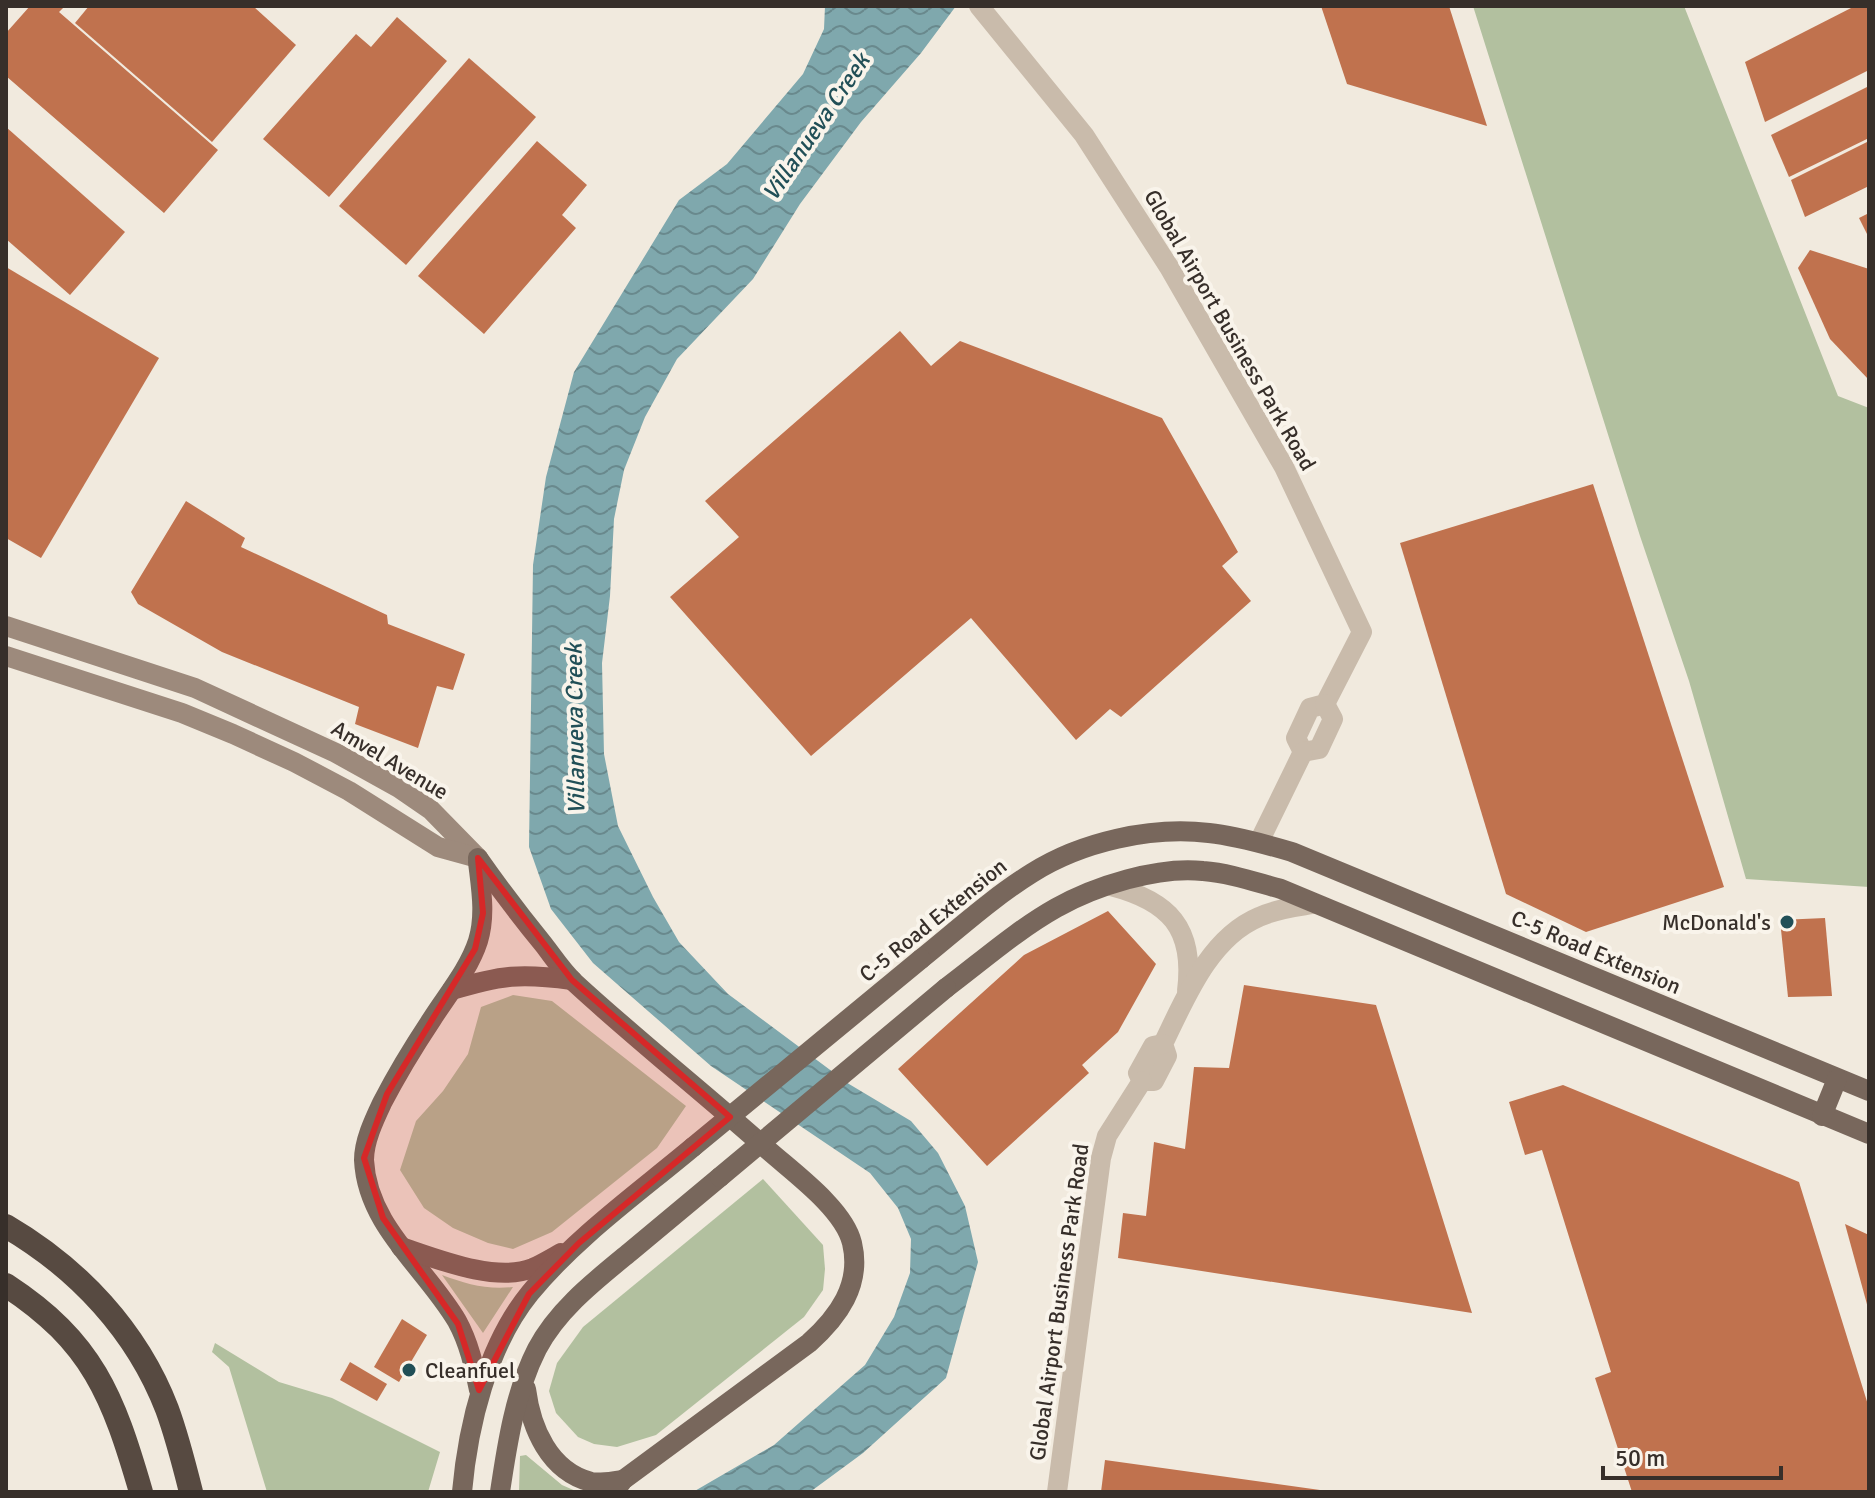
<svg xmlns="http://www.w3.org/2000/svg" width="1875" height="1498" font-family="Signika,sans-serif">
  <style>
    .green { fill: #b2c09f }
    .water { fill: url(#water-waves) }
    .building { fill: #c0724e }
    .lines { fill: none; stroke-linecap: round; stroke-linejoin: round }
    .street { stroke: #c9bbab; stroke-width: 20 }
    .secondary { stroke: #9d8a7c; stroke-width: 20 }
    .primary { stroke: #78675c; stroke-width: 20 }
    .highway { stroke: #574a41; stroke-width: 24 }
    .primary-bridge { stroke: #78675c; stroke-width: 20 }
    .marked { fill: #d62828; fill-opacity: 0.2; stroke: #d62828; stroke-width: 6; stroke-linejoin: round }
    .poi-dot { fill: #214f57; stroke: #f9f4eb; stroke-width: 3 }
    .labels { text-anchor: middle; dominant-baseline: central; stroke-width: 8; stroke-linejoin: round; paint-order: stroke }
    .street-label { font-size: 22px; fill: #372f2a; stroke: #f9f4eb }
    .poi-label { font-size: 22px; fill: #372f2a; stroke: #f9f4eb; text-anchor: end }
    .water-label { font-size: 24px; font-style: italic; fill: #214f57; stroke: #f9f4eb }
  </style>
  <defs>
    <pattern id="water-waves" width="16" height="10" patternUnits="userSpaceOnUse" patternTransform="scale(2)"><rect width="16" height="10" fill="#7fa8ad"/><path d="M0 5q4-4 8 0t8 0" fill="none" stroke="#69898d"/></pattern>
  </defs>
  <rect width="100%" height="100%" fill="#f1eade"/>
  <g class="green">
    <path d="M 1473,6 L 1684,6 L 1838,396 L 1869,408 L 1869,887 L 1746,879 L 1689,681 L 1640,536 Z"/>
    <path d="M 513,995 L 552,1001 L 686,1106 L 657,1148 L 552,1232 L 513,1249 L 488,1243 L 453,1228 L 424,1208 L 400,1170 L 416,1121 L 443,1091 L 468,1054 L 481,1007 Z"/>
    <path d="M 763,1179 L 823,1245 L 825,1269 L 823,1290 L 804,1317 L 656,1435 L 617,1447 L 594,1444 L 578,1437 L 556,1413 L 549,1391 L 557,1363 L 583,1327 Z"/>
    <path d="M 442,1275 C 466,1284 487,1290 513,1287 L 483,1333 Z"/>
    <path d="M 215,1343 L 279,1382 L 332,1398 L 440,1452 L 428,1492 L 267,1492 L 229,1367 L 212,1352 Z"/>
    <path d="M 526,1455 L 562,1485 L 578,1492 L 519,1492 L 520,1456 Z"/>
  </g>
  <path class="water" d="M 825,6 L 956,6 L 921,53 L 861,122 L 800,204 L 753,279 L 677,359 L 645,417 L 624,470 L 614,519 L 610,596 L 602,663 L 604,754 L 618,826 L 653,897 L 679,942 L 728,994 L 849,1084 L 911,1121 L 938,1153 L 965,1206 L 978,1262 L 946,1378 L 863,1453 L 810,1492 L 693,1492 L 774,1445 L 865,1365 L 894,1317 L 910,1273 L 911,1239 L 898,1208 L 870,1173 L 711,1066 L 593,963 L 551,909 L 529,847 L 533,565 L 546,477 L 574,372 L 679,200 L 727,164 L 803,74 L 824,29 Z"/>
  <g class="building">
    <path d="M 30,6 L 65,6 L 59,12 L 218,150 L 164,213 L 6,76 L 6,33 Z"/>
    <path d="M 89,6 L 253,6 L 296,45 L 212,142 L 75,23 Z"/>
    <path d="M 1321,6 L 1449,6 L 1487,126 L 1347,84 Z"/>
    <path d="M 1855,6 L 1869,6 L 1869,70 L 1765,122 L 1745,62 Z"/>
    <path d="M 397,17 L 447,61 L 329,197 L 263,139 L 356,34 L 371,47 Z"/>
    <path d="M 469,58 L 536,117 L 406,265 L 339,206 Z"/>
    <path d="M 1869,86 L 1869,138 L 1789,177 L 1771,135 Z"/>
    <path d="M 6,127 L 125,232 L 70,295 L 6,239 Z"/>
    <path d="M 537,141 L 587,185 L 562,215 L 576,228 L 484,334 L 418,276 Z"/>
    <path d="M 1869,141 L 1869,186 L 1805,217 L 1791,180 Z"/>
    <path d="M 1869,213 L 1869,238 L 1859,218 Z"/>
    <path d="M 1810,250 L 1869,269 L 1869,380 L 1830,339 L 1798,268 Z"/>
    <path d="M 6,267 L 159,358 L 41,558 L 6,538 Z"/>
    <path d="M 900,331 L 931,366 L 960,341 L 1162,418 L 1238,552 L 1222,566 L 1251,601 L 1121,717 L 1110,709 L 1076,740 L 971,618 L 811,756 L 670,597 L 739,537 L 705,501 Z"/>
    <path d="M 1593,484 L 1724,887 L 1586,932 L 1506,894 L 1400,543 Z"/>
    <path d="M 186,501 L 245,538 L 241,547 L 387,615 L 388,624 L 465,654 L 453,690 L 437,686 L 418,748 L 355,724 L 359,707 L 222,652 L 138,604 L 131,592 Z"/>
    <path d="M 1108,911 L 1156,964 L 1118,1032 L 1082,1065 L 1089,1073 L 987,1166 L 898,1069 L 1024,955 Z"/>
    <path d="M 1825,918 L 1832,996 L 1788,997 L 1780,920 Z"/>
    <path d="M 1244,985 L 1376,1005 L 1472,1313 L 1118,1258 L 1123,1213 L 1146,1216 L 1154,1142 L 1185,1149 L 1194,1067 L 1229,1068 Z"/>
    <path d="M 1563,1085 L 1799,1182 L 1869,1408 L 1869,1492 L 1632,1492 L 1595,1378 L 1611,1372 L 1542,1150 L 1525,1155 L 1509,1102 Z"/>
    <path d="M 1845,1224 L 1869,1235 L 1869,1308 L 1868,1308 Z"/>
    <path d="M 402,1319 L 427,1335 L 399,1382 L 374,1367 Z"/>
    <path d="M 350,1362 L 387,1384 L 377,1401 L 340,1380 Z"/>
    <path d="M 1105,1460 L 1320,1490 L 1320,1492 L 1101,1492 Z"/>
  </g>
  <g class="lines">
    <g class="street">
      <path d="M 979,6 L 1084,135 L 1169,267 L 1284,467 L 1362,632 L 1325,704 L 1310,708 L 1296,738 L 1303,752"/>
      <path d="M 1303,752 L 1319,749 L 1333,719 L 1325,704"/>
      <path d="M 1259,842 L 1303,752"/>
      <path d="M 1111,886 C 1169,901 1195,928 1187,991"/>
      <path d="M 1142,1081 L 1154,1081 L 1167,1056 L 1163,1044 C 1185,999 1209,938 1259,917 C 1276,909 1295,907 1313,904"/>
      <path d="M 1142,1081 L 1138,1073 L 1153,1046 L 1163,1044"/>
      <path d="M 1057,1492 L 1101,1158 L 1107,1136 L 1142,1081"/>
    </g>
    <g class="secondary">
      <path d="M 6,626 L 195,688 L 336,753 L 399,788 L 431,810 L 478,858"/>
      <path d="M 6,656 L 182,713 L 233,734 L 294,762 L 349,791 L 438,847 L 478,858"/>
    </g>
    <g class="primary">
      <path d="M 478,858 C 499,888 521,917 544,945 C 554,958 563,972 575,983 C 637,1040 704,1093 768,1150 C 794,1173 844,1209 852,1243 C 862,1285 838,1317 809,1343 L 623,1480 L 614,1492"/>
      <path d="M 478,862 C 481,888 486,915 478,941 C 469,969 448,994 432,1019 C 414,1046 397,1074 382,1103 C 374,1120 364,1141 364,1160 C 367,1226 426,1268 457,1321 C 469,1343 474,1366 479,1390"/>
      <path d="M 921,959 C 957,930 992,898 1032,873 C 1081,842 1151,826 1209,833 C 1237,836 1265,844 1292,852 L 1869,1091"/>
      <path d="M 946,988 C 982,961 1017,930 1056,908 C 1095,886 1158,866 1203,871 C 1230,873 1255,882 1281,889 L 1869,1134"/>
      <path d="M 452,990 C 501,975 521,973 572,980"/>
      <path d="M 1822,1116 L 1837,1079"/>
      <path d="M 401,1247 C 437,1259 496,1283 533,1268 C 542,1264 552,1258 561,1253"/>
      <path d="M 526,1389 C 531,1428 549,1471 591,1482 C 600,1484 613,1481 623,1480"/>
      <path d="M 462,1492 C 468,1425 487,1346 530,1293 C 576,1237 638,1193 693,1147"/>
      <path d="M 500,1492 C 507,1445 515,1392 537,1349 C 558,1309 596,1280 630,1252 C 660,1227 690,1202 720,1177"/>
    </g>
    <g class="highway">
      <path d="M 6,1226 C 78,1268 137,1331 167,1409 C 177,1436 184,1464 191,1492"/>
      <path d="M 6,1285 C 93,1342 113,1396 141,1492"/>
    </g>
    <g class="primary-bridge">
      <path d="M 693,1147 L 921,959"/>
      <path d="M 720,1177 L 946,988"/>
    </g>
  </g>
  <path class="marked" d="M 478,858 L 572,980 L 730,1117 L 579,1243 L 529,1294 L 479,1390 L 458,1324 L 383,1218 L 364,1158 L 387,1094 L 475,949 L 483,913 Z"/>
  <g class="poi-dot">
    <circle cx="1787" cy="922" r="8"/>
    <circle cx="409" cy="1370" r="8"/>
  </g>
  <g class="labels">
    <g class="street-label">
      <text transform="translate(1230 330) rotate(60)">Global Airport Business Park Road</text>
      <text transform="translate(390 760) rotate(31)">Amvel Avenue</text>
      <text transform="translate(933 920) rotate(-39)">C-5 Road Extension</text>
      <text transform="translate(1596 952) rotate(23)">C-5 Road Extension</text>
      <text transform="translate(1059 1302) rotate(-82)">Global Airport Business Park Road</text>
    </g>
    <g class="poi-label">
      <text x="1771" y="922">McDonald's</text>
      <text x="425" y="1370" text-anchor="start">Cleanfuel</text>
    </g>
    <g class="water-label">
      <text transform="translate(816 127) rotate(-56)">Villanueva Creek</text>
      <text transform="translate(575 729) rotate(-91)">Villanueva Creek</text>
    </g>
  </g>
  <rect width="1875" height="1498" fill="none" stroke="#372f2a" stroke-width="16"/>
  <path d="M1603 1466v12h178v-12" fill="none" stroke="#372f2a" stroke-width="4"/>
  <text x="1615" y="1466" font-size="24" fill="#372f2a" stroke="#f9f4eb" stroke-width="6" paint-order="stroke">50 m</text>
</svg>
